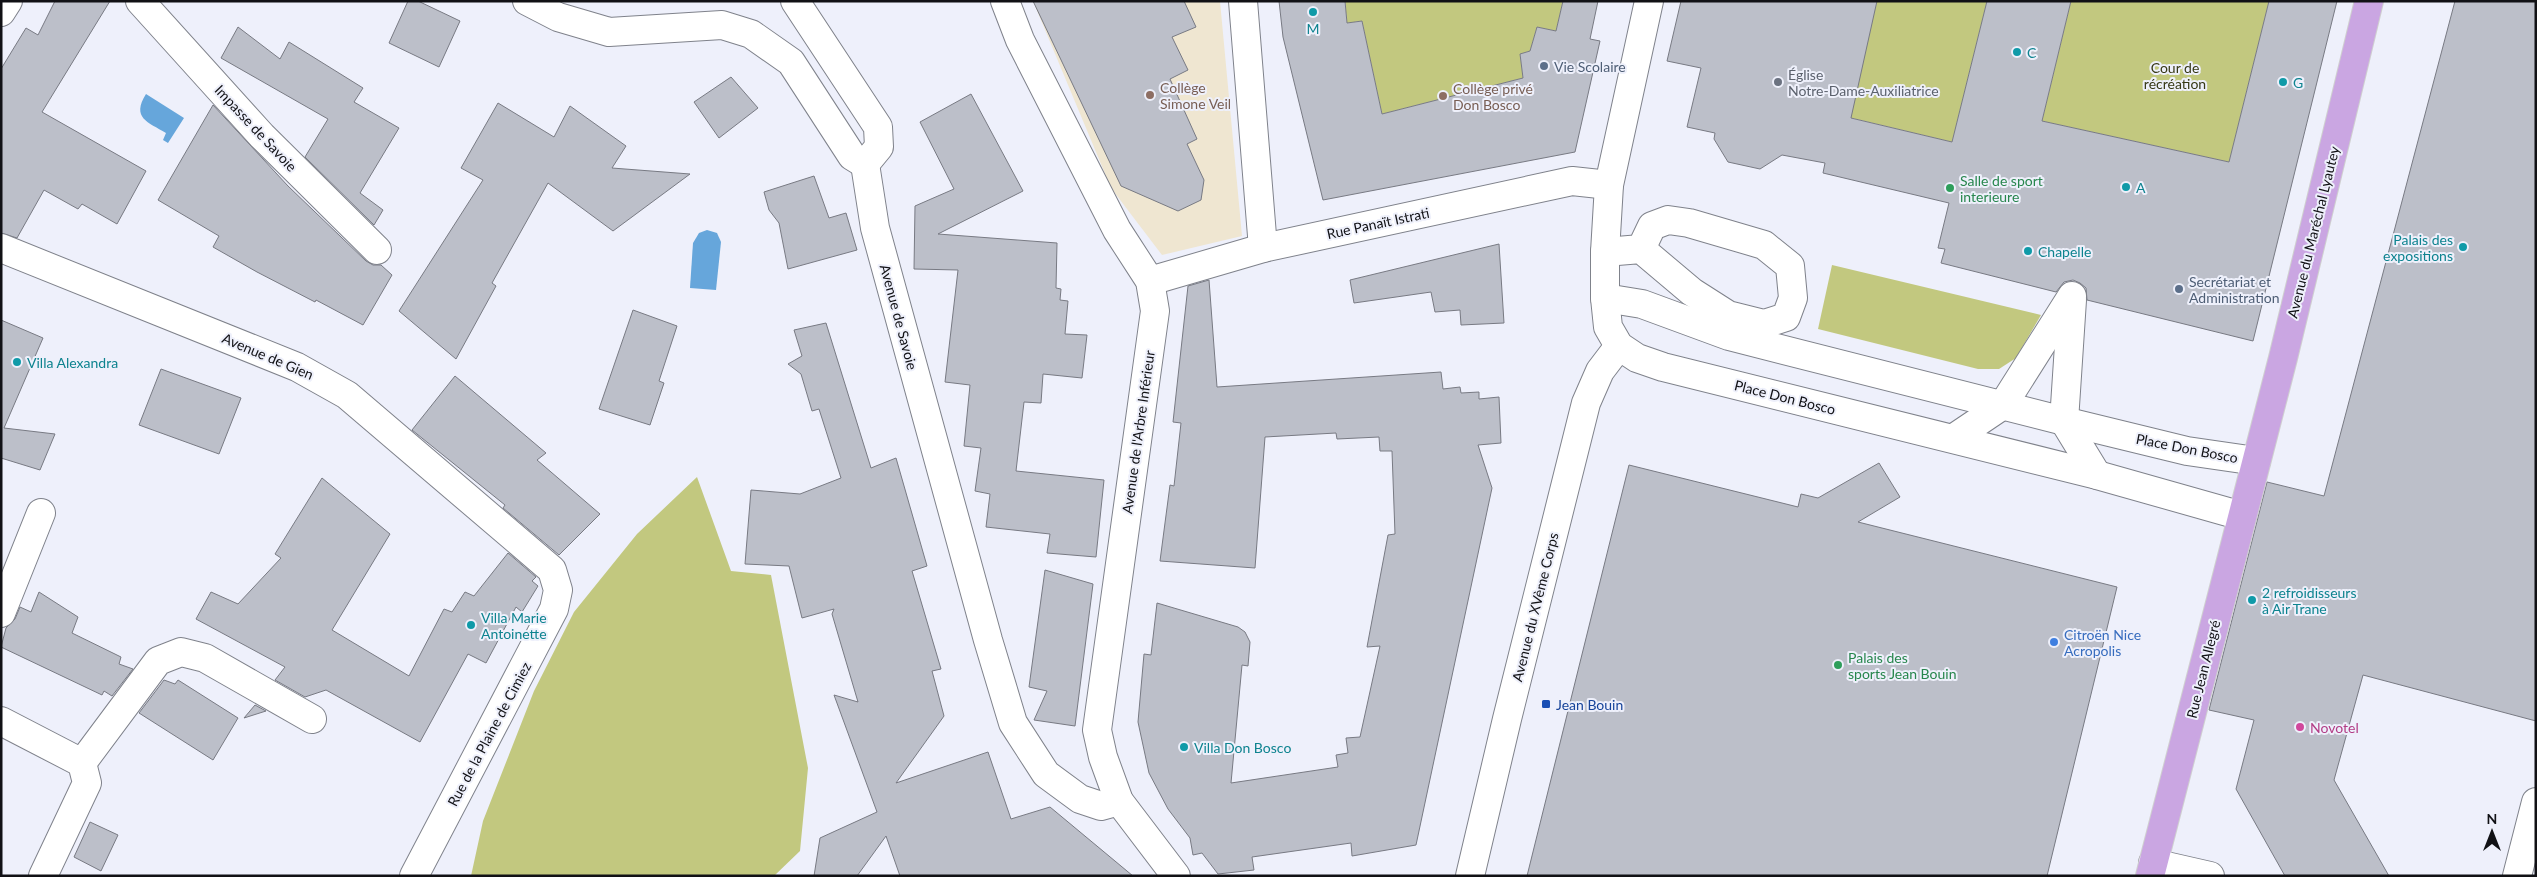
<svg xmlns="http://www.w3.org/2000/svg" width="2537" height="877" font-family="Lato,sans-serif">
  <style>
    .education { fill: #efe6d1 }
    .green { fill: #c2c87f }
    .water { fill: #66a6db }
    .building { fill: #bcbfc9; stroke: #787a83 }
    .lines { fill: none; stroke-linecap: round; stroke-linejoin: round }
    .minor-casing { stroke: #7f828b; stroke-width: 30 }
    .major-casing { stroke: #cfcfd0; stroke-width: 30 }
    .minor { stroke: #fff; stroke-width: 28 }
    .major { stroke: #caa6e2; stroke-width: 28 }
    .culture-dot { fill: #0f9aa8; stroke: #eef0fb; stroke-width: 2 }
    .service-dot { fill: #5c6f8a; stroke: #eef0fb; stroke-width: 2 }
    .worship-dot { fill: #6b7280; stroke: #eef0fb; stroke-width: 2 }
    .education-dot { fill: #8d6e63; stroke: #eef0fb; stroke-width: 2 }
    .leisure-dot { fill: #2e9e5b; stroke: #eef0fb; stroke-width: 2 }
    .shop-dot { fill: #3f7fe0; stroke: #eef0fb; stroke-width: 2 }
    .transit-dot { fill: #1a4fb4; stroke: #eef0fb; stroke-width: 2 }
    .hotel-dot { fill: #d1479c; stroke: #eef0fb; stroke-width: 2 }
    .labels { text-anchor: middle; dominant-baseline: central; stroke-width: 4; stroke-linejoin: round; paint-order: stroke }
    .culture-label { font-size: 14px; fill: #0d838f; stroke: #eef0fb; text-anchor: start }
    .service-label { font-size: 14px; fill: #4e5e75; stroke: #eef0fb; text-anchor: start }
    .park-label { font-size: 14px; fill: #363815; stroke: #eef0fb }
    .worship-label { font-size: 14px; fill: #5b616d; stroke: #eef0fb; text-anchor: start }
    .education-label { font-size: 14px; fill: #785e54; stroke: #eef0fb; text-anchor: start }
    .street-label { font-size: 14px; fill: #111115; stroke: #eef0fb }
    .leisure-label { font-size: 14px; fill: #27864d; stroke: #eef0fb; text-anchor: start }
    .shop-label { font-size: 14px; fill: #366cbe; stroke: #eef0fb; text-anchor: start }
    .transit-label { font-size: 14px; fill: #164399; stroke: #eef0fb; text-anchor: start }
    .hotel-label { font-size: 14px; fill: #b23c85; stroke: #eef0fb; text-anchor: start }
  </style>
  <rect width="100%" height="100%" fill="#eef0fb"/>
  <path class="education" d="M 1033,1 L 1220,1 L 1242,236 L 1162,255 L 1111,188 Z"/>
  <g class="green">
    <path d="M 1345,1 L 1563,1 L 1556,31 L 1537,27 L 1530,51 L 1520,54 L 1523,78 L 1382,114 L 1362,21 L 1347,23 Z"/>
    <path d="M 1877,1 L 1987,1 L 1952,142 L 1835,114 Z"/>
    <path d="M 2071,1 L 2269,1 L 2229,162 L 2042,121 Z"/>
    <path d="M 1832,265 L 2041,315 L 2016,358 L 1999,369 L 1978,369 L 1818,329 Z"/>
    <path d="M 697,477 L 731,571 L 771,575 L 808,768 L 800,851 L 774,876 L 471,876 L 483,821 L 534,691 L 574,612 L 637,534 Z"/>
  </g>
  <g class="water">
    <path d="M 146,94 L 184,118 L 168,143 L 163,140 L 166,133 C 148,122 131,118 146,94 Z"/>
    <path d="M 707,230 L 717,233 L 721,242 L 716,290 L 690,288 L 693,243 L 699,233 Z"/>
  </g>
  <g class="building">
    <path d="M 55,1 L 110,1 L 42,112 L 146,171 L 117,224 L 82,204 L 78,209 L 44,190 L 17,238 L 1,233 L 1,69 L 26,28 L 38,35 Z"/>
    <path d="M 408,1 L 418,1 L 460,21 L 439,67 L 389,43 Z"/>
    <path d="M 1033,1 L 1184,1 L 1196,27 L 1172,37 L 1188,70 L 1170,79 L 1197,139 L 1187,144 L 1204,180 L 1201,200 L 1178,211 L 1121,186 Z"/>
    <path d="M 1279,1 L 1345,1 L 1347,23 L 1362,21 L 1382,114 L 1523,78 L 1520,54 L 1530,51 L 1537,27 L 1556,31 L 1563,1 L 1598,1 L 1590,39 L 1600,41 L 1575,152 L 1323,200 L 1283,37 Z"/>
    <path d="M 1681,1 L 1877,1 L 1851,118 L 1952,142 L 1987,1 L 2071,1 L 2042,121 L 2229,162 L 2269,1 L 2337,1 L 2253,341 L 2087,300 L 2086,288 L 2080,283 L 2073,280 L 2064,282 L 2056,292 L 1941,263 L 1945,249 L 1938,248 L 1949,203 L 1823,173 L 1825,163 L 1782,155 L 1760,169 L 1728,162 L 1714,139 L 1715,133 L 1687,127 L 1701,68 L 1667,61 Z"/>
    <path d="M 2455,1 L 2536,1 L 2536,721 L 2363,675 L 2334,780 L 2389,876 L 2285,876 L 2236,789 L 2254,720 L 2209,710 L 2267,482 L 2324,496 Z"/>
    <path d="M 238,27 L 280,59 L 289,42 L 363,88 L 354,102 L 399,128 L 360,193 L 383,210 L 374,225 L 305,157 L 328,119 L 221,58 Z"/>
    <path d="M 731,77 L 758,108 L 719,138 L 694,102 Z"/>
    <path d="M 971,94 L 1023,191 L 938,234 L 1057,243 L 1056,288 L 1061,289 L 1060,300 L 1068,301 L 1065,334 L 1087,335 L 1082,378 L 1043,374 L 1041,403 L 1024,402 L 1016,471 L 1104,480 L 1096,557 L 1047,553 L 1050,534 L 986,527 L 990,494 L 975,491 L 981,448 L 964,446 L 970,385 L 945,382 L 958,270 L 914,269 L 915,206 L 954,189 L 920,122 Z"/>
    <path d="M 498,103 L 554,137 L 570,106 L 626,146 L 612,168 L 690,174 L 613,231 L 548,183 L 492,283 L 496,286 L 456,359 L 399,311 L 483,180 L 461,168 Z"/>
    <path d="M 213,105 L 288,186 L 366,261 L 373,265 L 381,265 L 392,275 L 363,325 L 316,300 L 315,302 L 257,272 L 213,247 L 219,236 L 158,200 Z"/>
    <path d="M 814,176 L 829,218 L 846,213 L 857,250 L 788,269 L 779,223 L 769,210 L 764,192 Z"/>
    <path d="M 1499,244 L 1504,323 L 1461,325 L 1460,310 L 1435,312 L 1431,292 L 1354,303 L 1350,280 Z"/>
    <path d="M 1209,280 L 1217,387 L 1441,372 L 1443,389 L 1460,387 L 1461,393 L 1479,392 L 1479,399 L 1499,397 L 1501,443 L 1478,445 L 1492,488 L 1416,845 L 1352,856 L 1351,843 L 1252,857 L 1254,870 L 1218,874 L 1202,853 L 1193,855 L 1190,838 L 1168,809 L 1149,773 L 1138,722 L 1144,654 L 1151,655 L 1157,603 L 1238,627 L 1245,632 L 1250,642 L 1248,666 L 1242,665 L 1231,783 L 1338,767 L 1336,755 L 1348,753 L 1346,738 L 1360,737 L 1380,646 L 1367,647 L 1388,535 L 1395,534 L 1392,451 L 1380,451 L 1379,437 L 1337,439 L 1336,433 L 1265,437 L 1255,568 L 1160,561 L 1170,485 L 1174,486 L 1181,423 L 1173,422 L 1188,286 Z"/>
    <path d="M 633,310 L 677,326 L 659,381 L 664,383 L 650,425 L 599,409 Z"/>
    <path d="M 1,320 L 43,338 L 4,428 L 55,434 L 40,470 L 1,458 Z"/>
    <path d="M 826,323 L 871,468 L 896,458 L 927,566 L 912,571 L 941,669 L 932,671 L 944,716 L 896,783 L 988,752 L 1011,819 L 1050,807 L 1133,876 L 900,876 L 886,836 L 857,876 L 814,876 L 820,838 L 877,812 L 834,695 L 858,702 L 832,614 L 834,609 L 802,618 L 789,566 L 745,564 L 751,490 L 800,494 L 841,478 L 819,409 L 812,411 L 801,374 L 788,364 L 802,356 L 794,330 Z"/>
    <path d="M 161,369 L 241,398 L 219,454 L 139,425 Z"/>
    <path d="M 455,376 L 546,453 L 537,460 L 600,514 L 559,555 L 503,508 L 505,505 L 412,430 Z"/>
    <path d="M 1879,463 L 1900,497 L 1858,522 L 2117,587 L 2047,876 L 1527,876 L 1629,465 L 1798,507 L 1801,494 L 1818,498 Z"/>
    <path d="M 322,478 L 390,534 L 332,630 L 409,676 L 444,609 L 452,612 L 465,592 L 474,596 L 508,553 L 536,577 L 532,581 L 538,586 L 522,612 L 516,607 L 486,663 L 468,654 L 420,742 L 326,690 L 305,697 L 275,680 L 285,667 L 196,619 L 211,592 L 238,604 L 281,558 L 275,554 Z"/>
    <path d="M 1045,570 L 1093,584 L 1075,726 L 1034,720 L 1047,691 L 1029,687 Z"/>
    <path d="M 39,592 L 78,617 L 72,633 L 121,657 L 119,664 L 133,669 L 112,696 L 104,691 L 102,695 L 1,647 L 6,628 L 15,619 L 20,607 L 31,612 Z"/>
    <path d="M 164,680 L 175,684 L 178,680 L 238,718 L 213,760 L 139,713 Z"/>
    <path d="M 255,705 L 266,711 L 244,718 Z"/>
    <path d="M 90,822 L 118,835 L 101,871 L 74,857 Z"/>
  </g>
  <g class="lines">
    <defs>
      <g id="minor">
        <path d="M 140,1 L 262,136 L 377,250"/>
        <path d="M 527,1 L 558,17 L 609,32 L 722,25 L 751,34 L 791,62 L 852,156 L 865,164"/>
        <path d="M 795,1 L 878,127 L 879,147 L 865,164"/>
        <path d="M 1005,1 L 1020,40 L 1117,230 L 1150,281 L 1155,311 L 1097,730 L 1103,757 L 1119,801 L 1176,876"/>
        <path d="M 1243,1 L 1263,248"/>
        <path d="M 1649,1 L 1609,185 L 1605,252 L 1605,298 L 1608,327 L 1619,346 L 1637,358 L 1663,367 L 2097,475 L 2242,516"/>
        <path d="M 1,12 L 8,1"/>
        <path d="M 865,164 L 875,228 L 988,640 L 1013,723 L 1046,774 L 1080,799 L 1101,806 L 1119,801"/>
        <path d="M 1,248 L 297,367 L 347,395 L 552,570 L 558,590 L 554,609 L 414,876"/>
        <path d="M 1605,252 L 1641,249 L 1692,292 L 1728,315 L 1764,324 L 1786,317 L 1793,298 L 1790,266 L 1764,245 L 1689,223 L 1668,220 L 1652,226 L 1641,249"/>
        <path d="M 1150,281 L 1263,248 L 1572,181 L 1609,185"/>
        <path d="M 1605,298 L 1642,304 L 1729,336 L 2064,421 L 2187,451 L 2256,461"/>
        <path d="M 2064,421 L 2072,300"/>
        <path d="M 2064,421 L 2097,475"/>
        <path d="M 1954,438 L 2003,405 L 2072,296"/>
        <path d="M 1,613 L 41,513"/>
        <path d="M 1,721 L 82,763 L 87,783 L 43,876"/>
        <path d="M 82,763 L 158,661 L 181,652 L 205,658 L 312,719"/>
        <path d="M 2153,863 L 2210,876"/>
        <path d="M 1470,876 L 1507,719 L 1586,403 L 1600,371 L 1619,346"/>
        <path d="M 2517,876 L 2536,802"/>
      </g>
      <path id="major" d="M 2150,876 L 2283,358 L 2369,1"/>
    </defs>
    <use href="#minor" class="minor-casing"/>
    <use href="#major" class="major-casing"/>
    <use href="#minor" class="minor"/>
    <use href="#major" class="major"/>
  </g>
  <g class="culture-dot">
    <circle cx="1313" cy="12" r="5"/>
    <circle cx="2017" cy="52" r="5"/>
    <circle cx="2283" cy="82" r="5"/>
    <circle cx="2126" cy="187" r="5"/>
    <circle cx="2463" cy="247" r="5"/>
    <circle cx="2028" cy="251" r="5"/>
    <circle cx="17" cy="362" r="5"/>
    <circle cx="2252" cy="600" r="5"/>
    <circle cx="471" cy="625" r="5"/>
    <circle cx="1184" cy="747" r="5"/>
  </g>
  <g class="service-dot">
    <circle cx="1544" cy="66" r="5"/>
    <circle cx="2179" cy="289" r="5"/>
  </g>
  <circle class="worship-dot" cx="1778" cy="82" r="5"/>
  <g class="education-dot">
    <circle cx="1150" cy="95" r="5"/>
    <circle cx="1443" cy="96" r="5"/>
  </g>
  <g class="leisure-dot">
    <circle cx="1950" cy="188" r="5"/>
    <circle cx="1838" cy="665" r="5"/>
  </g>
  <circle class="shop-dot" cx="2054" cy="642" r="5"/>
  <rect class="transit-dot" x="1541" y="699" width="10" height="10" rx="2.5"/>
  <circle class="hotel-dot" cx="2300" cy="727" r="5"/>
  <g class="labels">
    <g class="culture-label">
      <text x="1313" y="28" text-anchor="middle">M</text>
      <text x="2027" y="52">C</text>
      <text x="2293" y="82">G</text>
      <text x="2136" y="187">A</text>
      <text x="2453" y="239" text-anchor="end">Palais des<tspan x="2453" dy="16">expositions</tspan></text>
      <text x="2038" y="251">Chapelle</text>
      <text x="27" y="362">Villa Alexandra</text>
      <text x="2262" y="592">2 refroidisseurs<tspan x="2262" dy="16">à Air Trane</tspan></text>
      <text x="481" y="617">Villa Marie<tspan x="481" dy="16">Antoinette</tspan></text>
      <text x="1194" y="747">Villa Don Bosco</text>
    </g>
    <g class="service-label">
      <text x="1554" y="66">Vie Scolaire</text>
      <text x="2189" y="281">Secrétariat et<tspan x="2189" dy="16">Administration</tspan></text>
    </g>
    <g class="park-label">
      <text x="2175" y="67">Cour de<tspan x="2175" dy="16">récréation</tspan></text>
    </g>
    <g class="worship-label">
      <text x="1788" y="74">Église<tspan x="1788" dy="16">Notre-Dame-Auxiliatrice</tspan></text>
    </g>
    <g class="education-label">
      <text x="1160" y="87">Collège<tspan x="1160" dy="16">Simone Veil</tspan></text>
      <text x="1453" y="88">Collège privé<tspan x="1453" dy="16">Don Bosco</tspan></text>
    </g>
    <g class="street-label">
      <text transform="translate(256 128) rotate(47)">Impasse de Savoie</text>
      <text transform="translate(1378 223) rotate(-12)">Rue Panaït Istrati</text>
      <text transform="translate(2313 232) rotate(-76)">Avenue du Maréchal Lyautey</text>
      <text transform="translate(899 317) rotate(75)">Avenue de Savoie</text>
      <text transform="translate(268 356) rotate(23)">Avenue de Gien</text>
      <text transform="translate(1785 397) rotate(14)">Place Don Bosco</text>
      <text transform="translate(1138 432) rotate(-82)">Avenue de l'Arbre Inférieur</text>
      <text transform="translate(2187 448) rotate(11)">Place Don Bosco</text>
      <text transform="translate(1535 607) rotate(-76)">Avenue du XVème Corps</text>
      <text transform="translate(2203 669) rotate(-76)">Rue Jean Allegré</text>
      <text transform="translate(489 734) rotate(-62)">Rue de la Plaine de Cimiez</text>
    </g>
    <g class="leisure-label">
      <text x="1960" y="180">Salle de sport<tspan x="1960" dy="16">interieure</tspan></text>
      <text x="1848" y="657">Palais des<tspan x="1848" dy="16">sports Jean Bouin</tspan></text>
    </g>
    <g class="shop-label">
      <text x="2064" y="634">Citroën Nice<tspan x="2064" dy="16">Acropolis</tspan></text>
    </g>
    <g class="transit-label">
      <text x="1556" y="704">Jean Bouin</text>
    </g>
    <g class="hotel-label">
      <text x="2310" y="727">Novotel</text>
    </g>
  </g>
  <rect width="2537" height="877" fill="none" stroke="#111115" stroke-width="5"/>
  <g transform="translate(2492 832)" stroke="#eef0fb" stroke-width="4" paint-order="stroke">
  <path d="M0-4L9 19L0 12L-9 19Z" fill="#111115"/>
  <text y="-8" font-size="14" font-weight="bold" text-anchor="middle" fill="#111115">N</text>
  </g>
</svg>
